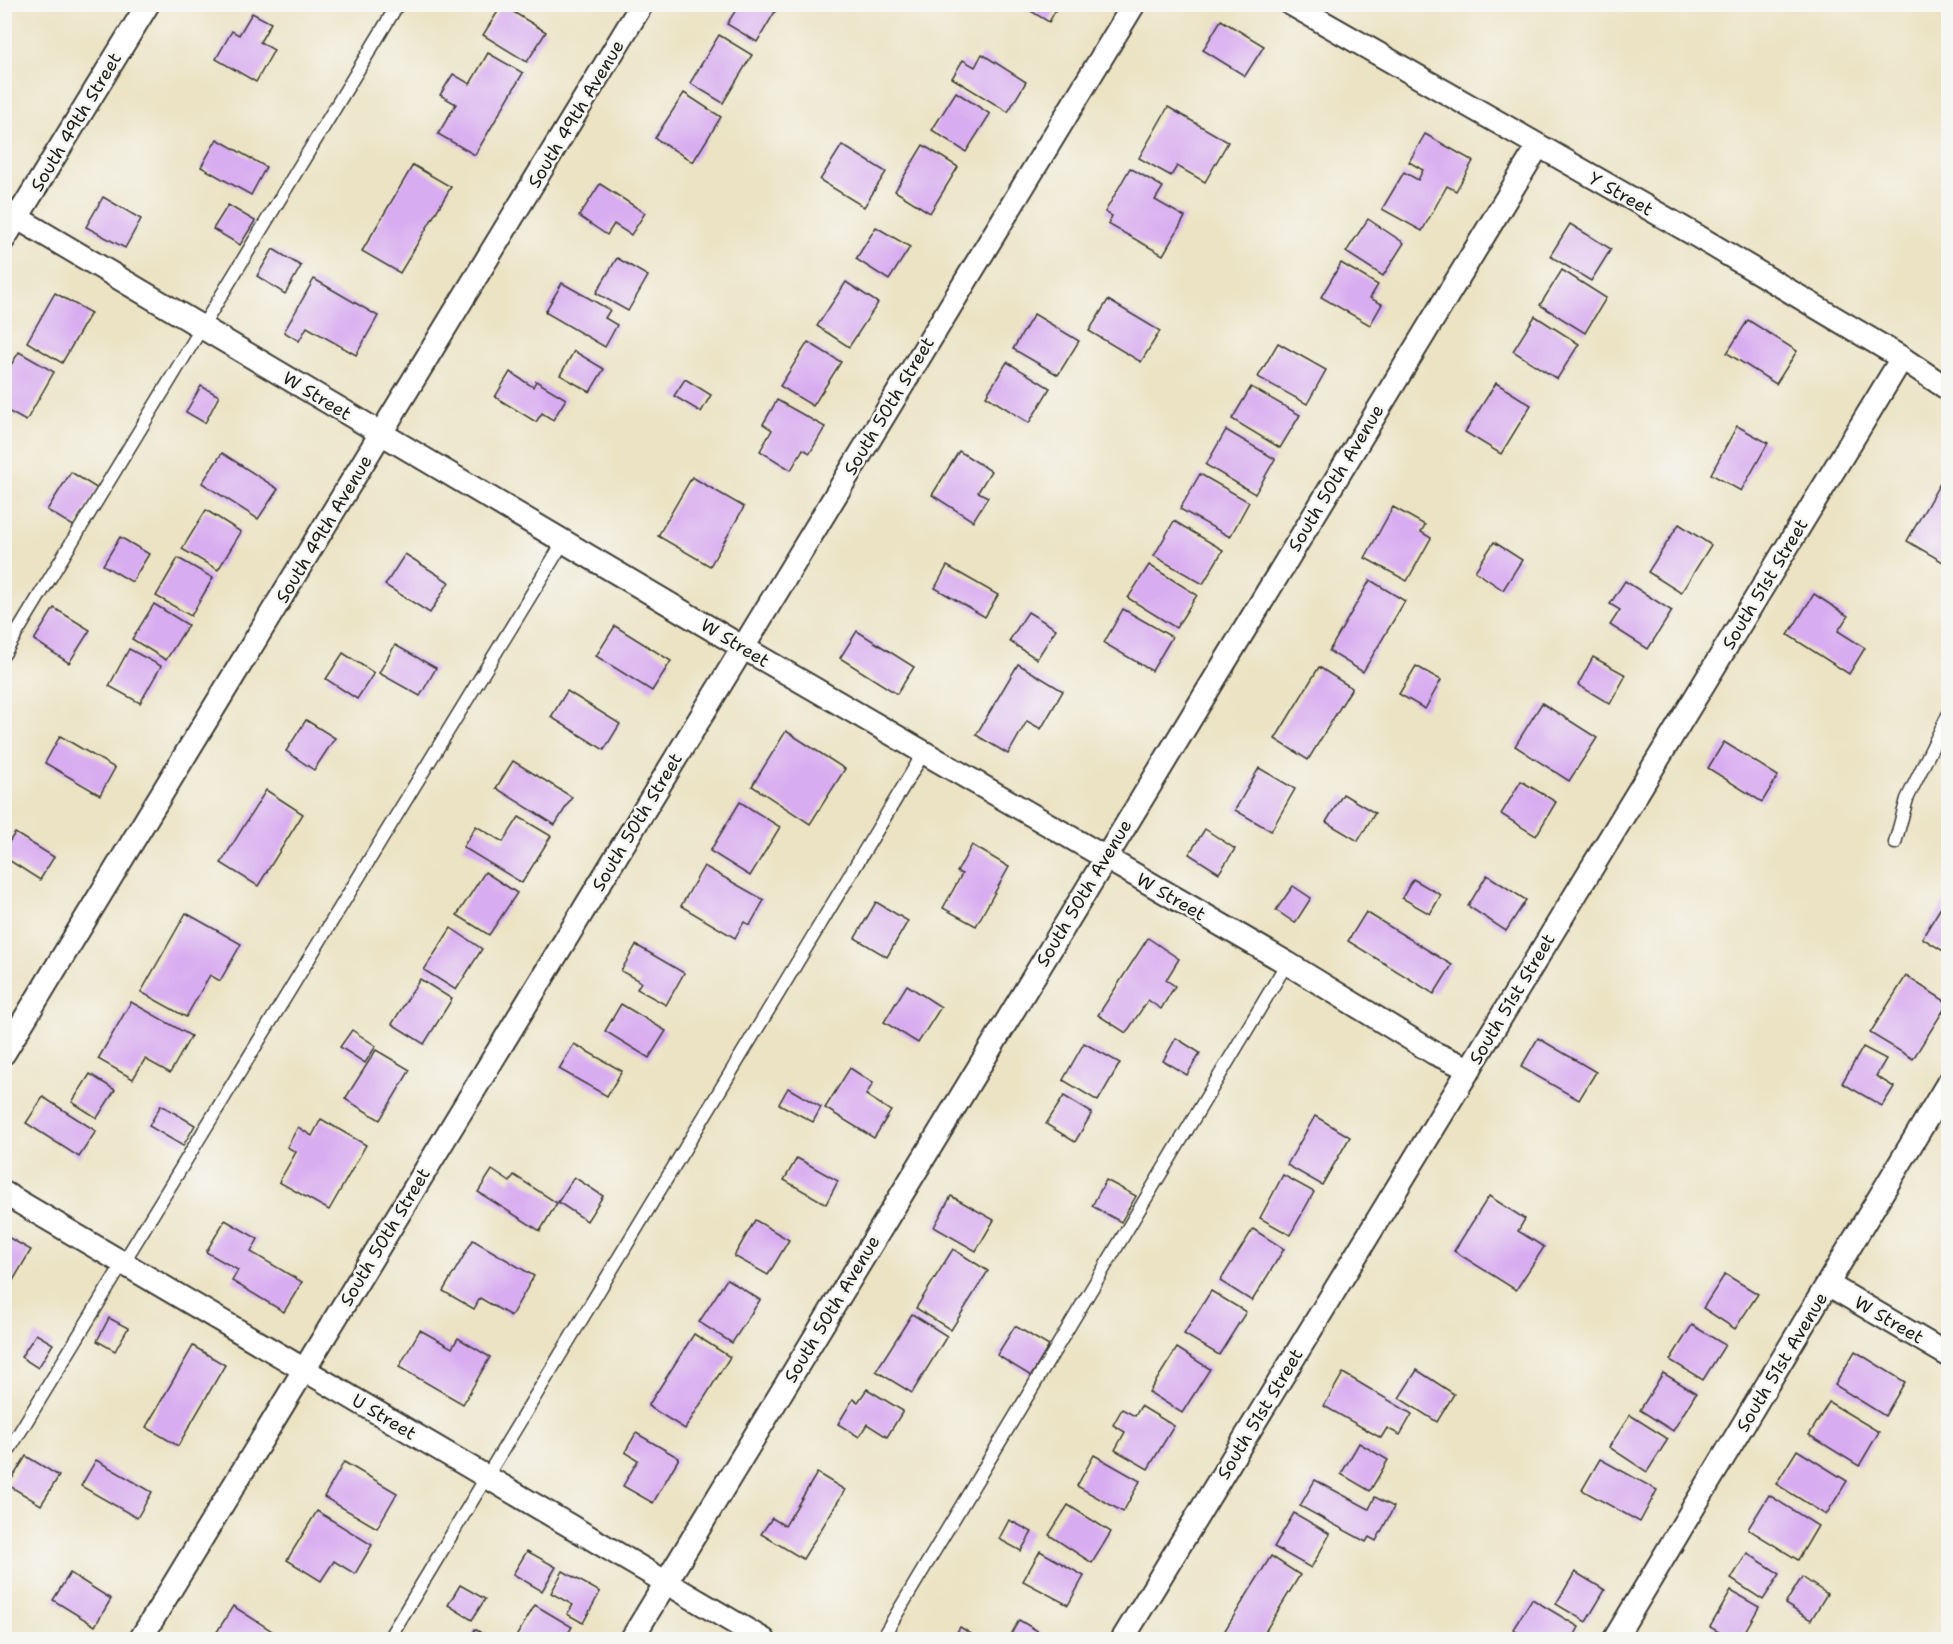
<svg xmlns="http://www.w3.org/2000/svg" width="1953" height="1644" font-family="'Shantell Sans',sans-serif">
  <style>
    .building { fill: #d8acf0 }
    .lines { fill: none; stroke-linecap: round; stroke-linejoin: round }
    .lane-casing { stroke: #3b3a35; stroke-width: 15 }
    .street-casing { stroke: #3b3a35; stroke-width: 26 }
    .lane { stroke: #fff; stroke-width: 12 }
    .street { stroke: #fff; stroke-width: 22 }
    .labels { text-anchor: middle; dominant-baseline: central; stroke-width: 5; stroke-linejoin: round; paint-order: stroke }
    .street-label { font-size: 18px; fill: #1c1c1c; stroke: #f6f6f2 }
  </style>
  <rect width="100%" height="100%" fill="#f6f6f2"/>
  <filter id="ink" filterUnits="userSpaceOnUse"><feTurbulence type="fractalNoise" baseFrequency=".0167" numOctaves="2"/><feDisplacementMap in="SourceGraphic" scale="12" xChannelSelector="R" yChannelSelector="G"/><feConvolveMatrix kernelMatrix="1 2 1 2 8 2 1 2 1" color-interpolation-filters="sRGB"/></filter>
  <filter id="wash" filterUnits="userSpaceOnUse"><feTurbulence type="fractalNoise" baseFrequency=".008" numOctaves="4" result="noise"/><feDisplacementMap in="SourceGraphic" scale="24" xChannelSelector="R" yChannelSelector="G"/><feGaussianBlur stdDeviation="1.35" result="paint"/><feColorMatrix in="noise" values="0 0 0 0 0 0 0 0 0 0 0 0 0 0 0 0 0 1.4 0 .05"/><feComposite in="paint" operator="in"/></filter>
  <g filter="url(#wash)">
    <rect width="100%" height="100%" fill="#ece3c4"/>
    <g id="blocks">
      <g class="building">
        <path d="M 1019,4 L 1059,4 L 1049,22 Z"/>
        <path d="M 502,5 L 546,32 L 527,62 L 483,35 Z"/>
        <path d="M 739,5 L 779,5 L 757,42 L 727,24 Z"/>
        <path d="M 252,13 L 271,23 L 260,42 L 274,50 L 256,82 L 216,59 L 232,31 L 239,35 Z"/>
        <path d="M 1221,20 L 1264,46 L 1245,76 L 1203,50 Z"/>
        <path d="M 719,35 L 752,55 L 723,103 L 690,83 Z"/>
        <path d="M 488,53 L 523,73 L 475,155 L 438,134 L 456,104 L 440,95 L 453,74 L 470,84 Z"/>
        <path d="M 982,54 L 1026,82 L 1008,112 L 952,78 L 963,60 L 975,67 Z"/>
        <path d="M 956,92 L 990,114 L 966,152 L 932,130 Z"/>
        <path d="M 684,93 L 721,117 L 693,162 L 655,138 Z"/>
        <path d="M 1168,107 L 1228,142 L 1205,182 L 1177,166 L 1171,176 L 1139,158 Z"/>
        <path d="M 1425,134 L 1473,161 L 1456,191 L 1447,186 L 1422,231 L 1382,209 L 1404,172 L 1418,180 L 1423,170 L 1409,162 Z"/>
        <path d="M 217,139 L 266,167 L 251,195 L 201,167 Z"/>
        <path d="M 842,145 L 886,172 L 864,207 L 820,180 Z"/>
        <path d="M 923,145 L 958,167 L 930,213 L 895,191 Z"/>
        <path d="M 413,165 L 451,187 L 400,273 L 362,251 Z"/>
        <path d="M 1130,168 L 1163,187 L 1155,200 L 1185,217 L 1163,255 L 1108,224 L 1112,216 L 1105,212 Z"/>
        <path d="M 600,184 L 645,213 L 631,235 L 614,224 L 607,235 L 579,216 Z"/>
        <path d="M 103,197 L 141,219 L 125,248 L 86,227 Z"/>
        <path d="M 228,205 L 255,221 L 240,245 L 213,229 Z"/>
        <path d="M 1368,219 L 1404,243 L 1383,276 L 1346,252 Z"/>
        <path d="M 1570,224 L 1611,249 L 1591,281 L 1550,256 Z"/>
        <path d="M 876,227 L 910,247 L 889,280 L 856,259 Z"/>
        <path d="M 273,249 L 301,266 L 285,294 L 257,276 Z"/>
        <path d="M 617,258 L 648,276 L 628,311 L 596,293 Z"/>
        <path d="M 1341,263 L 1378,285 L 1370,298 L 1382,304 L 1370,325 L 1321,297 Z"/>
        <path d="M 1562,270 L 1606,298 L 1585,333 L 1540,305 Z"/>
        <path d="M 314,279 L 378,316 L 356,355 L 307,327 L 299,341 L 284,332 Z"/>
        <path d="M 846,282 L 878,303 L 849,347 L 817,326 Z"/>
        <path d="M 562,283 L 610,310 L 605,318 L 617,325 L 605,347 L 545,312 Z"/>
        <path d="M 55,293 L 91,313 L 62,363 L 27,342 Z"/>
        <path d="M 1108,300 L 1160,331 L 1141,362 L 1089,331 Z"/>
        <path d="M 1034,314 L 1079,341 L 1058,375 L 1013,349 Z"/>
        <path d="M 1535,316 L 1579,344 L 1557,379 L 1513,351 Z"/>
        <path d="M 1748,320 L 1797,351 L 1776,384 L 1727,353 Z"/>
        <path d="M 808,342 L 841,362 L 813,406 L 780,386 Z"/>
        <path d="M 1278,343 L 1326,370 L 1307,404 L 1258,377 Z"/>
        <path d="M 574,351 L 604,369 L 590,392 L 560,375 Z"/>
        <path d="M 19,352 L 54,372 L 26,421 L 4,409 L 4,376 Z"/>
        <path d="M 1007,362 L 1050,388 L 1029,423 L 986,396 Z"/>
        <path d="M 510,372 L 533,387 L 536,381 L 566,399 L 553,420 L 542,413 L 536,422 L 495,397 Z"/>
        <path d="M 685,379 L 711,395 L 701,412 L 674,396 Z"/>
        <path d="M 1496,383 L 1531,405 L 1501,454 L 1465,432 Z"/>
        <path d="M 201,386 L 219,396 L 205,423 L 186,412 Z"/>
        <path d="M 1251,387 L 1300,415 L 1280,448 L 1232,419 Z"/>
        <path d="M 777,400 L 825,427 L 810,453 L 803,449 L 791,470 L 760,451 L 772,430 L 763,424 Z"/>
        <path d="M 1737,426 L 1768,443 L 1741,491 L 1711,474 Z"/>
        <path d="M 1226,430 L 1275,459 L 1255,494 L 1206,465 Z"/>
        <path d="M 959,451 L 991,471 L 978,492 L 988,497 L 973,521 L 932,495 Z"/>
        <path d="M 222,453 L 278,489 L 258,519 L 202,483 Z"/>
        <path d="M 71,472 L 98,489 L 75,527 L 47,510 Z"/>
        <path d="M 1200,474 L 1249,502 L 1230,537 L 1180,509 Z"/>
        <path d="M 692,477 L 744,507 L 710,566 L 658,536 Z"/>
        <path d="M 1943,478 L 1948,481 L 1948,565 L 1907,541 Z"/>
        <path d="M 1393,507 L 1425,525 L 1421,532 L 1431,538 L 1407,581 L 1365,558 Z"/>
        <path d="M 206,510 L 241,532 L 218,570 L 182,549 Z"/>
        <path d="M 1174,521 L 1223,550 L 1203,584 L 1154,556 Z"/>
        <path d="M 1679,524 L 1711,545 L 1681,593 L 1648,572 Z"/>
        <path d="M 120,537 L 149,554 L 132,582 L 103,565 Z"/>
        <path d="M 1494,542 L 1522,560 L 1503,590 L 1475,571 Z"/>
        <path d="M 405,554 L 449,582 L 430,613 L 385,585 Z"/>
        <path d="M 178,558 L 213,578 L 191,616 L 156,596 Z"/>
        <path d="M 1149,565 L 1197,595 L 1176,628 L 1128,598 Z"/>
        <path d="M 947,566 L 998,595 L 985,617 L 935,588 Z"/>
        <path d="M 1370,580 L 1405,601 L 1363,672 L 1329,651 Z"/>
        <path d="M 1625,581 L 1672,611 L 1648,649 L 1610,625 L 1620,610 L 1610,604 Z"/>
        <path d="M 1814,594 L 1848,616 L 1838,631 L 1865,648 L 1849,674 L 1788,635 Z"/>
        <path d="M 154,604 L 188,625 L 166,660 L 132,639 Z"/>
        <path d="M 54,608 L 90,630 L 69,663 L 34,640 Z"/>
        <path d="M 1123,609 L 1172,637 L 1152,671 L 1104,643 Z"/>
        <path d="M 1028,612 L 1056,629 L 1037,659 L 1009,641 Z"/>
        <path d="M 615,626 L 671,661 L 652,691 L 596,656 Z"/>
        <path d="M 857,631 L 914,667 L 897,694 L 840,658 Z"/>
        <path d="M 395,645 L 436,668 L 420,696 L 379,673 Z"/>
        <path d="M 129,649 L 161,666 L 140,703 L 109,686 Z"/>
        <path d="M 343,653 L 374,673 L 357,699 L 326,679 Z"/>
        <path d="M 1593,657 L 1626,675 L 1610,704 L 1578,685 Z"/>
        <path d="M 1018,664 L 1063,691 L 1041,729 L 1027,721 L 1008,754 L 976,735 Z"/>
        <path d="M 1416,666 L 1441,680 L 1425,709 L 1399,694 Z"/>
        <path d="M 1319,667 L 1352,688 L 1308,760 L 1275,739 Z"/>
        <path d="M 567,691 L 620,724 L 604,750 L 551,717 Z"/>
        <path d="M 1542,703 L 1597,738 L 1569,781 L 1515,746 Z"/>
        <path d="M 306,720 L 335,738 L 314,770 L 286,751 Z"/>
        <path d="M 786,731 L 845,769 L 810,824 L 752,786 Z"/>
        <path d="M 60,736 L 115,768 L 100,795 L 45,763 Z"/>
        <path d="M 1724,742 L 1778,776 L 1762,802 L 1708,768 Z"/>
        <path d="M 513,761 L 572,797 L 555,825 L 496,788 Z"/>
        <path d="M 1259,768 L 1295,789 L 1271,831 L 1235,810 Z"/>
        <path d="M 1521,781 L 1556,802 L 1536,836 L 1501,814 Z"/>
        <path d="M 266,790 L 303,814 L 258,886 L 221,863 Z"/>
        <path d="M 1343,794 L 1375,813 L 1358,841 L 1326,822 Z"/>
        <path d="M 740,802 L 780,827 L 750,876 L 710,851 Z"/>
        <path d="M 519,817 L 551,836 L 522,883 L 463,847 L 476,826 L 503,842 Z"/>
        <path d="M 1205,829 L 1235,849 L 1219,873 L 1189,854 Z"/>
        <path d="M 15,833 L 54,857 L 40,880 L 4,857 L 4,849 Z"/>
        <path d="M 972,845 L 1009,867 L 976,926 L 943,908 L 962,874 L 957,872 Z"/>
        <path d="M 704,866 L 764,900 L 750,925 L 744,922 L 735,938 L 681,906 Z"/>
        <path d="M 485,872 L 517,893 L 489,935 L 457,915 Z"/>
        <path d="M 1487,875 L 1526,900 L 1506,931 L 1468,906 Z"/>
        <path d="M 1413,879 L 1441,895 L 1430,914 L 1402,898 Z"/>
        <path d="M 1293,886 L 1311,898 L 1295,923 L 1276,910 Z"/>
        <path d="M 1948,896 L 1948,954 L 1922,938 Z"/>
        <path d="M 876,902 L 908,921 L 887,957 L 855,938 Z"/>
        <path d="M 1366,912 L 1452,965 L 1434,994 L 1348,941 Z"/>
        <path d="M 186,913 L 241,944 L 220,981 L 210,975 L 186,1017 L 141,992 Z"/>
        <path d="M 451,928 L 482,949 L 456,990 L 424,970 Z"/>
        <path d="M 1148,938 L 1179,959 L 1166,980 L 1175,986 L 1161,1009 L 1148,1000 L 1126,1033 L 1098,1015 Z"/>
        <path d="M 636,945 L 684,973 L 666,1005 L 637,989 L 641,982 L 621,971 Z"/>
        <path d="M 1906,976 L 1948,1003 L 1913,1059 L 1870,1033 Z"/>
        <path d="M 420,979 L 452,999 L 424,1044 L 392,1024 Z"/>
        <path d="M 907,985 L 941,1007 L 918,1043 L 884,1022 Z"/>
        <path d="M 131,1002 L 191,1036 L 170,1073 L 145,1059 L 133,1079 L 98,1059 Z"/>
        <path d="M 621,1004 L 666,1031 L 649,1058 L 605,1031 Z"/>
        <path d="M 352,1030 L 376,1046 L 365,1063 L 340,1047 Z"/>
        <path d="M 1176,1038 L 1200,1053 L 1187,1075 L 1163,1061 Z"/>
        <path d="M 1538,1038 L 1596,1072 L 1579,1100 L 1521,1067 Z"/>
        <path d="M 1084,1043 L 1120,1063 L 1098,1101 L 1063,1080 Z"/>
        <path d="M 574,1044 L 622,1071 L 607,1096 L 559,1069 Z"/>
        <path d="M 1863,1047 L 1886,1059 L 1876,1076 L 1894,1087 L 1882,1106 L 1842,1083 Z"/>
        <path d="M 376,1050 L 410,1070 L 380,1120 L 345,1099 Z"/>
        <path d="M 850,1068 L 873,1083 L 866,1095 L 891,1111 L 874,1138 L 825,1108 Z"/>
        <path d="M 90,1074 L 115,1090 L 97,1118 L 72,1102 Z"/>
        <path d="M 788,1088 L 821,1107 L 813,1122 L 779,1104 Z"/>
        <path d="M 1064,1096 L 1092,1113 L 1075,1142 L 1046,1124 Z"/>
        <path d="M 43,1097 L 96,1131 L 79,1157 L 26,1123 Z"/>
        <path d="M 161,1105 L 195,1125 L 183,1146 L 149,1126 Z"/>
        <path d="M 1315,1116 L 1350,1137 L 1322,1185 L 1287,1165 Z"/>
        <path d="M 321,1119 L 366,1145 L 329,1210 L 279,1182 L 296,1152 L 287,1147 L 298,1127 L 312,1136 Z"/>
        <path d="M 797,1158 L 838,1181 L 826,1204 L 784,1180 Z"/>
        <path d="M 492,1170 L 510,1182 L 514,1175 L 557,1203 L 540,1231 L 478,1192 Z"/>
        <path d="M 1283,1175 L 1314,1192 L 1290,1235 L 1260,1218 Z"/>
        <path d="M 574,1177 L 603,1196 L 587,1221 L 558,1202 Z"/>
        <path d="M 1106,1180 L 1136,1196 L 1121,1222 L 1092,1206 Z"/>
        <path d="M 951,1196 L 994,1220 L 976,1251 L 934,1227 Z"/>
        <path d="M 1489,1196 L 1525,1219 L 1518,1231 L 1544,1247 L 1516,1290 L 1454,1251 Z"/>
        <path d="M 225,1220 L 258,1239 L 251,1252 L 302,1282 L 284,1312 L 232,1281 L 238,1270 L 206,1252 Z"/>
        <path d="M 755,1220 L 789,1240 L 768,1275 L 734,1256 Z"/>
        <path d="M 1253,1229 L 1284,1249 L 1252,1301 L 1220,1281 Z"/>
        <path d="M 4,1235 L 31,1250 L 8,1289 L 4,1287 Z"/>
        <path d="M 473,1240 L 534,1276 L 511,1316 L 480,1298 L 474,1309 L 443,1291 Z"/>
        <path d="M 953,1249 L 988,1271 L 951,1330 L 916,1308 Z"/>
        <path d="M 1725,1274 L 1758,1294 L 1735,1329 L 1703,1308 Z"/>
        <path d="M 727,1279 L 760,1300 L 732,1343 L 699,1322 Z"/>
        <path d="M 1211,1291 L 1246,1312 L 1219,1355 L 1184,1334 Z"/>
        <path d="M 912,1314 L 947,1336 L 912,1393 L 876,1371 Z"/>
        <path d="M 109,1318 L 128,1328 L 115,1351 L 97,1341 Z"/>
        <path d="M 1692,1325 L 1725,1345 L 1703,1380 L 1670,1360 Z"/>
        <path d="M 1015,1326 L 1049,1346 L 1031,1376 L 997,1355 Z"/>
        <path d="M 420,1330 L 452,1348 L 458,1338 L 490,1357 L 463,1404 L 399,1367 Z"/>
        <path d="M 36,1334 L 53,1344 L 38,1368 L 21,1357 Z"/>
        <path d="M 694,1334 L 730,1357 L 685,1429 L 648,1406 Z"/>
        <path d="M 193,1346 L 225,1365 L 178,1446 L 146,1427 Z"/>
        <path d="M 1177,1348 L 1210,1369 L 1182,1413 L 1149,1392 Z"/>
        <path d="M 1855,1351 L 1905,1382 L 1885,1416 L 1835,1385 Z"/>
        <path d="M 1417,1370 L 1454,1394 L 1437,1422 L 1399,1398 Z"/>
        <path d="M 1343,1373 L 1412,1414 L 1400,1435 L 1387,1428 L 1381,1438 L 1324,1406 Z"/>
        <path d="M 1663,1373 L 1696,1393 L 1673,1431 L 1640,1410 Z"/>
        <path d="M 867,1389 L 903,1411 L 887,1437 L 867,1424 L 859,1437 L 838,1424 L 853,1399 L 858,1402 Z"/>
        <path d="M 1829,1402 L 1879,1432 L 1859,1466 L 1809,1435 Z"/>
        <path d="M 1141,1406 L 1174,1426 L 1148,1469 L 1115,1450 L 1125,1432 L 1113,1425 L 1122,1409 L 1135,1416 Z"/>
        <path d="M 1630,1415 L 1668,1439 L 1647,1472 L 1609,1447 Z"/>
        <path d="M 636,1433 L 679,1458 L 653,1503 L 623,1486 L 638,1460 L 625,1452 Z"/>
        <path d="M 1359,1443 L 1388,1460 L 1370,1491 L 1341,1474 Z"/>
        <path d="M 1797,1450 L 1847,1481 L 1826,1515 L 1776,1484 Z"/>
        <path d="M 1094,1455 L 1140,1481 L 1123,1512 L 1077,1486 Z"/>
        <path d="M 26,1456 L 59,1476 L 41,1505 L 8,1485 Z"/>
        <path d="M 1600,1459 L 1657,1490 L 1640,1522 L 1582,1490 Z"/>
        <path d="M 96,1460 L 152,1492 L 137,1518 L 81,1486 Z"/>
        <path d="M 344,1462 L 397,1493 L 377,1528 L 324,1497 Z"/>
        <path d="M 817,1473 L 845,1490 L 803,1559 L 761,1534 L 772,1518 L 785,1526 Z"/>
        <path d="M 1315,1480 L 1369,1509 L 1375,1497 L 1394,1507 L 1376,1541 L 1369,1537 L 1366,1542 L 1300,1506 Z"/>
        <path d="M 1769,1495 L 1818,1526 L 1798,1560 L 1748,1529 Z"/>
        <path d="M 1068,1505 L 1111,1532 L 1092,1563 L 1049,1535 Z"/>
        <path d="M 317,1511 L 372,1545 L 355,1574 L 334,1561 L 321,1581 L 287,1560 Z"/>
        <path d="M 1294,1513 L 1330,1534 L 1311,1568 L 1274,1547 Z"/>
        <path d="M 1009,1520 L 1032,1532 L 1021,1551 L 999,1539 Z"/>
        <path d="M 527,1551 L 556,1567 L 542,1591 L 513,1574 Z"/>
        <path d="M 1040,1551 L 1084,1576 L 1068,1605 L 1023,1581 Z"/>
        <path d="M 1747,1553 L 1780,1574 L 1763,1600 L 1731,1579 Z"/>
        <path d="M 1271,1556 L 1300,1575 L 1260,1640 L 1229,1640 L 1222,1635 Z"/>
        <path d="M 563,1571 L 600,1592 L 583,1623 L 567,1614 L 573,1605 L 551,1593 Z"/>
        <path d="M 1575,1572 L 1605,1590 L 1586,1622 L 1556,1604 Z"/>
        <path d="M 70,1573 L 111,1599 L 95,1626 L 53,1600 Z"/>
        <path d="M 1802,1577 L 1827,1594 L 1811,1620 L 1785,1604 Z"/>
        <path d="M 460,1585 L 485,1599 L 472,1620 L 448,1605 Z"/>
        <path d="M 1731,1591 L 1759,1607 L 1740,1640 L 1733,1640 L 1710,1627 Z"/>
        <path d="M 1532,1599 L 1579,1627 L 1572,1640 L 1529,1640 L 1513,1629 Z"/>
        <path d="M 535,1605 L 572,1627 L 564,1640 L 514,1640 Z"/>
        <path d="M 233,1606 L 283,1638 L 282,1640 L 222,1640 L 215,1635 Z"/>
        <path d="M 1019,1620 L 1053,1640 L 1008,1640 Z"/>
        <path d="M 960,1627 L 981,1640 L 952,1640 Z"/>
        <path d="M 475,1629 L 492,1640 L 469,1640 Z"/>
      </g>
    </g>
  </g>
  <g filter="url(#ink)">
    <use href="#blocks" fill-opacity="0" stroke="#3b3a35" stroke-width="1.5"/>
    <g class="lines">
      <defs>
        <g id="lane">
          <path d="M 4,654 L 398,4"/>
          <path d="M 1895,843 L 1907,799 L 1948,715"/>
          <path d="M 4,1458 L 564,541"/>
          <path d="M 388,1640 L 923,754"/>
          <path d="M 881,1640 L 1287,963"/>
        </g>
        <g id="street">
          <path d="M 1291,4 L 1697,236 L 1902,358 L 1948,389"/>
          <path d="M 4,210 L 742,647 L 1287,963 L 1434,1053 L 1470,1069"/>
          <path d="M 4,239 L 148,4"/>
          <path d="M 4,1053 L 642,4"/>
          <path d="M 4,1193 L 764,1640"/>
          <path d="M 1829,1285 L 1948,1355"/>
          <path d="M 140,1640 L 1134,4"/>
          <path d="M 631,1640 L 1537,148"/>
          <path d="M 1122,1640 L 1902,358"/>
          <path d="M 1614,1640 L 1948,1083"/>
        </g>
      </defs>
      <use href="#lane" class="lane-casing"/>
      <use href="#street" class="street-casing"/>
      <use href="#lane" class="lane"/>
      <use href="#street" class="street"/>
    </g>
  </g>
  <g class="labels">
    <g class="street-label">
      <text transform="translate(576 114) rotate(-59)">South 49th Avenue</text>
      <text transform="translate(76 122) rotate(-59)">South 49th Street</text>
      <text transform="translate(1621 194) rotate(29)">Y Street</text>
      <text transform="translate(317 396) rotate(31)">W Street</text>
      <text transform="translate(889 406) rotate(-59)">South 50th Street</text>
      <text transform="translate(1336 478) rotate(-59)">South 50th Avenue</text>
      <text transform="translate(324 529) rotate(-59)">South 49th Avenue</text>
      <text transform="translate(1765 584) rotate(-59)">South 51st Street</text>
      <text transform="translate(735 643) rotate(31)">W Street</text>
      <text transform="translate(637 822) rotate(-59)">South 50th Street</text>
      <text transform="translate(1084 893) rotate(-59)">South 50th Avenue</text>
      <text transform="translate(1171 897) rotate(30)">W Street</text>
      <text transform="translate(1512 999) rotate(-59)">South 51st Street</text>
      <text transform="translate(385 1237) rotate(-59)">South 50th Street</text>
      <text transform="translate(832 1309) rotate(-59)">South 50th Avenue</text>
      <text transform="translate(1889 1320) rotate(30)">W Street</text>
      <text transform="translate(1782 1362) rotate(-59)">South 51st Avenue</text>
      <text transform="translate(1260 1414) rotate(-59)">South 51st Street</text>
      <text transform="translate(384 1417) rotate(31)">U Street</text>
    </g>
  </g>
  <rect width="1953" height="1644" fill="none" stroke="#f6f6f2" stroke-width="24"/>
</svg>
